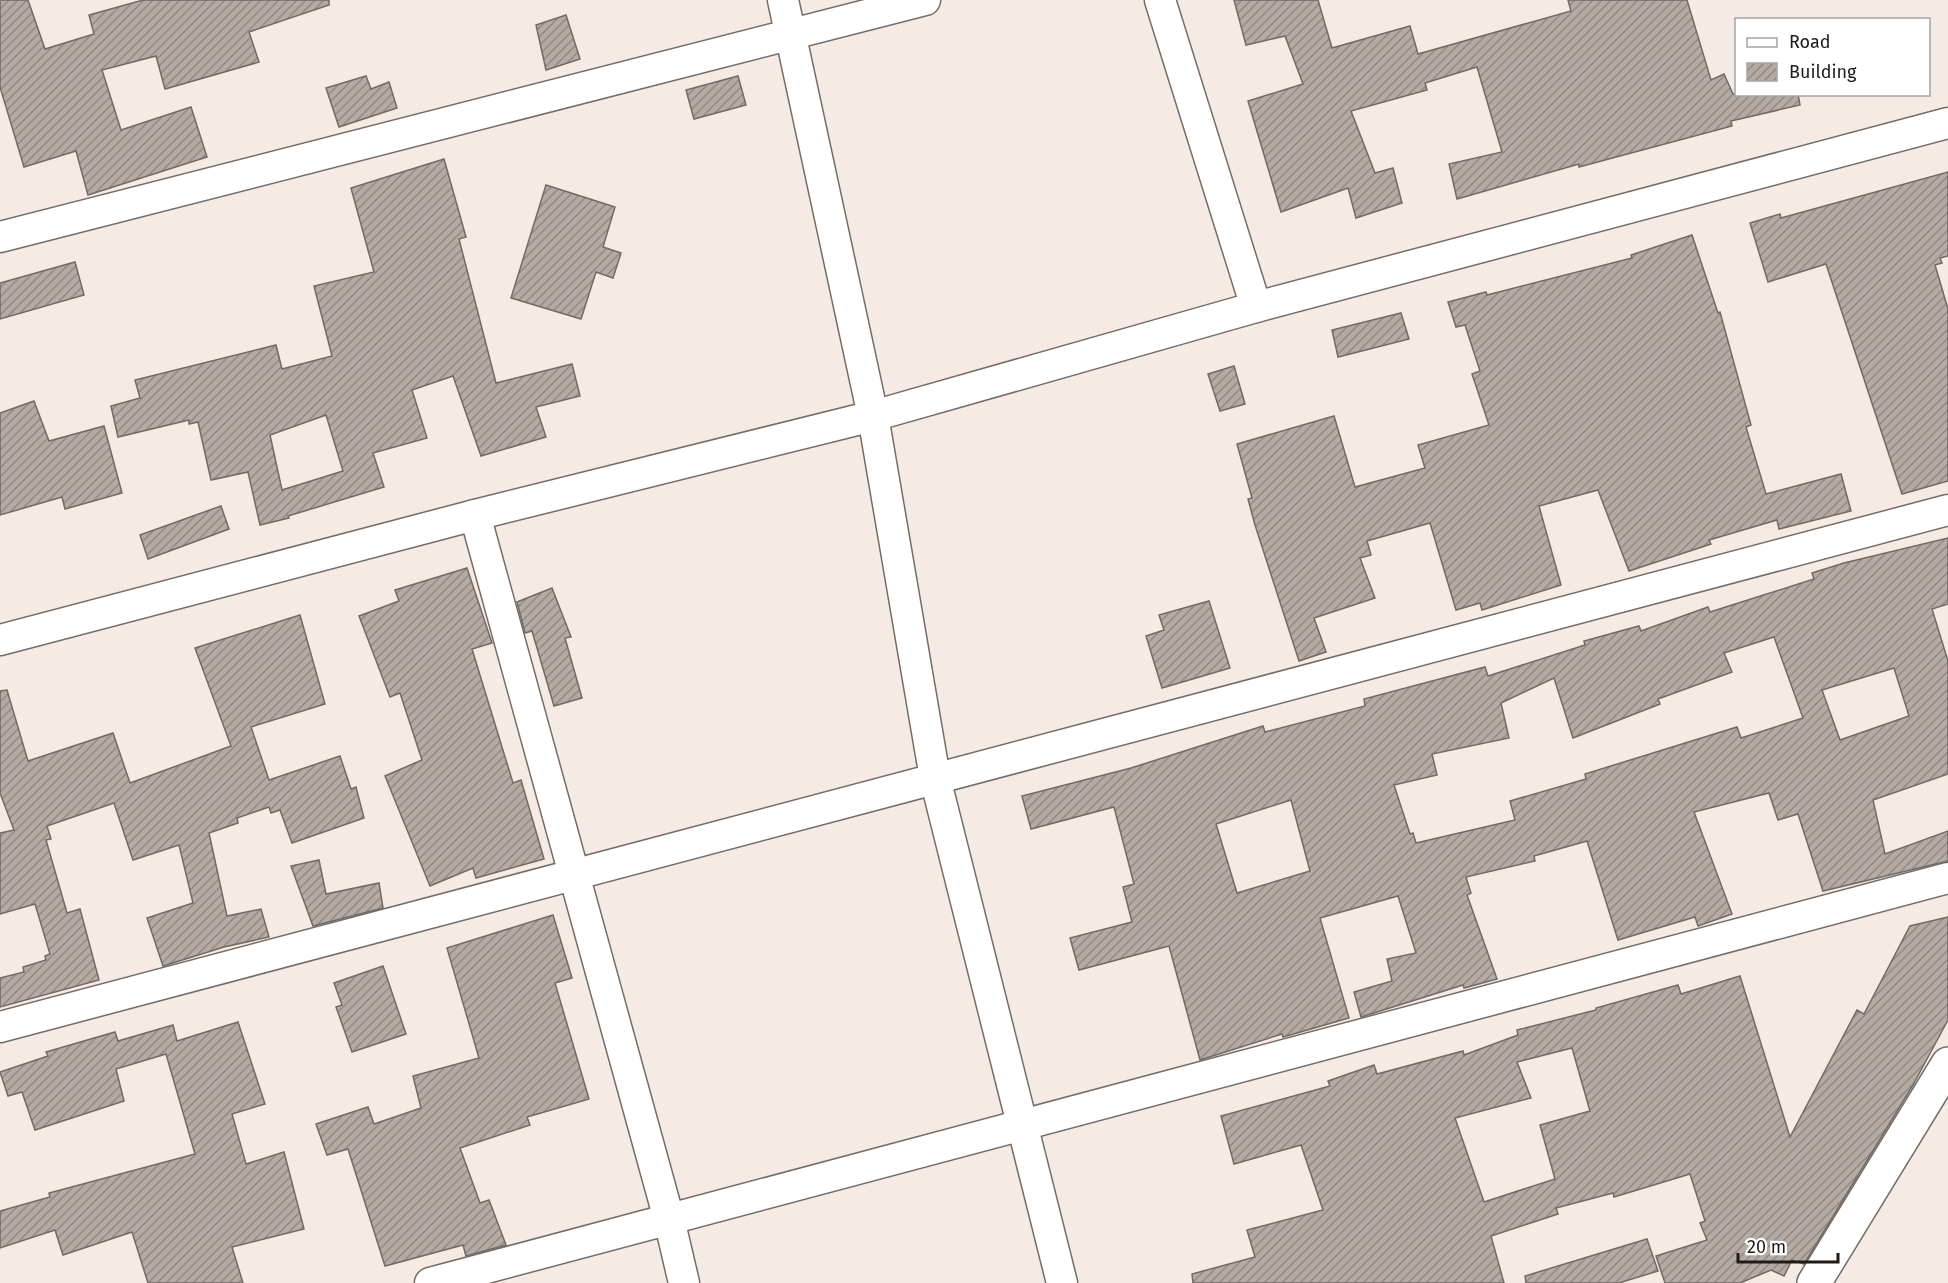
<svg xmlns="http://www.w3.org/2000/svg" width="1948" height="1283" font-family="'Fira Sans',sans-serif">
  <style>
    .building { fill: url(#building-hatch); stroke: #726a64; stroke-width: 1.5; fill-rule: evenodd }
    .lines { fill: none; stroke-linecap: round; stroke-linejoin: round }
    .street-casing { stroke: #756c66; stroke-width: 33 }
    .secondary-casing { stroke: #756c66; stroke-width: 36 }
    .street { stroke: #fff; stroke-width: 30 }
    .secondary { stroke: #fff; stroke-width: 33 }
  </style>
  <defs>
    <pattern id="building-hatch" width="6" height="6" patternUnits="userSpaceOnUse" patternTransform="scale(1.5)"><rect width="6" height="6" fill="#b4aba4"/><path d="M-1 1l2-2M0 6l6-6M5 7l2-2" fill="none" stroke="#928a85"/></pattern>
  </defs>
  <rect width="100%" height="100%" fill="#f5ebe4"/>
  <g class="building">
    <path d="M 0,0 L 28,0 L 45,49 L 94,34 L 89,15 L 143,0 L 329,0 L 329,5 L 249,32 L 259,62 L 165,89 L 156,56 L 102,70 L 121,130 L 191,107 L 207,157 L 88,195 L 76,151 L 24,167 L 0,87 Z"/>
    <path d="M 1234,0 L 1318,0 L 1332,48 L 1410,26 L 1418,54 L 1571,11 L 1568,0 L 1687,0 L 1711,80 L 1724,74 L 1733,94 L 1798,94 L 1800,105 L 1731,121 L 1732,126 L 1579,167 L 1579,164 L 1457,199 L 1449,164 L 1502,152 L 1477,67 L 1425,83 L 1427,90 L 1351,111 L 1375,173 L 1393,168 L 1402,203 L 1356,218 L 1348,188 L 1281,212 L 1248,101 L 1303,84 L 1285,36 L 1246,45 Z"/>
    <path d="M 566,15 L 580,59 L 546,70 L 536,25 Z"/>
    <path d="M 366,76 L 371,89 L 389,82 L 397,108 L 339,127 L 326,88 Z"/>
    <path d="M 738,76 L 746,105 L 694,119 L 686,90 Z"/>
    <path d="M 444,159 L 466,237 L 459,239 L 496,383 L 572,364 L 580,396 L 536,407 L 546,437 L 481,456 L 453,376 L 412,390 L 427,438 L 373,453 L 384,487 L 288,516 L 289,518 L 260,525 L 248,472 L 211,480 L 198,422 L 189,424 L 189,420 L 118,437 L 111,406 L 140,398 L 135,380 L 276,345 L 282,369 L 332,356 L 314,286 L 374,272 L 351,188 ZM 326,415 L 343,471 L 282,490 L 270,435 Z"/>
    <path d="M 1948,172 L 1948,256 L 1940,258 L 1942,263 L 1935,265 L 1948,309 L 1948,481 L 1902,494 L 1826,264 L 1768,282 L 1750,223 L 1780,214 L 1781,218 Z"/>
    <path d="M 546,185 L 615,207 L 603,247 L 621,253 L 613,278 L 596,272 L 581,319 L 511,298 Z"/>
    <path d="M 1692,235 L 1718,313 L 1720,312 L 1751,425 L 1746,427 L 1766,494 L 1841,474 L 1851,511 L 1779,529 L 1777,520 L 1709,540 L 1711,544 L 1629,571 L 1598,490 L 1539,506 L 1561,585 L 1482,610 L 1480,603 L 1456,610 L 1430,523 L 1367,541 L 1371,555 L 1360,558 L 1375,598 L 1314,618 L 1326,652 L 1299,661 L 1255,525 L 1248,499 L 1252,498 L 1237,444 L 1334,416 L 1355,487 L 1425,468 L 1418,445 L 1489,425 L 1472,374 L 1480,371 L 1465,325 L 1456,327 L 1448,302 L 1486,292 L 1487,295 L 1632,258 L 1631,255 Z"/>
    <path d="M 75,262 L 84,295 L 0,319 L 0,283 Z"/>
    <path d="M 1401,313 L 1409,339 L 1338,357 L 1332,330 Z"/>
    <path d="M 1234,366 L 1245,404 L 1220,411 L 1208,374 Z"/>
    <path d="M 34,401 L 49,441 L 104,426 L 122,493 L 65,509 L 62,497 L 0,515 L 0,413 Z"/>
    <path d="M 221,506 L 229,529 L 148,559 L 140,535 Z"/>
    <path d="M 1948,538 L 1948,604 L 1932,609 L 1948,661 L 1948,774 L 1873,800 L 1885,854 L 1948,831 L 1948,861 L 1823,891 L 1798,814 L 1778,820 L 1769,793 L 1694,812 L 1732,914 L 1698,926 L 1695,917 L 1618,940 L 1587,841 L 1534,856 L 1535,861 L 1466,877 L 1471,893 L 1467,895 L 1497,979 L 1464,988 L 1463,985 L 1361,1017 L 1354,992 L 1392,981 L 1387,959 L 1416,953 L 1398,896 L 1320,918 L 1349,1018 L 1283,1037 L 1282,1034 L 1200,1060 L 1169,946 L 1079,970 L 1070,938 L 1132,922 L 1123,887 L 1134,884 L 1114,807 L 1031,829 L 1022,796 L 1131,768 L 1263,726 L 1265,732 L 1365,706 L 1364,699 L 1485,667 L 1488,676 L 1585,645 L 1584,641 L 1639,626 L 1641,631 L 1708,607 L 1710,612 L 1814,579 L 1812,573 L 1844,563 ZM 1774,637 L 1803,718 L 1741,738 L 1737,727 L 1585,774 L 1586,779 L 1510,801 L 1515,820 L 1416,843 L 1413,833 L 1410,834 L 1394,785 L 1437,775 L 1432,754 L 1509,738 L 1501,703 L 1554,678 L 1573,738 L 1660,704 L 1658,699 L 1732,672 L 1724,653 ZM 1894,668 L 1909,716 L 1840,740 L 1822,690 ZM 1291,800 L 1310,871 L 1237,893 L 1216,824 Z"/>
    <path d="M 467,568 L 492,643 L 472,649 L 513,783 L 521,780 L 544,859 L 476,878 L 473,868 L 430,886 L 385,776 L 422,760 L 400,693 L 390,697 L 359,616 L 399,601 L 395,590 Z"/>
    <path d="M 552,588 L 571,637 L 565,638 L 582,698 L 554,706 L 532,631 L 525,633 L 517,602 Z"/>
    <path d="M 1209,601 L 1230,668 L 1162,688 L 1146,636 L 1164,630 L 1159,615 Z"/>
    <path d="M 300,615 L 325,704 L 251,727 L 269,780 L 340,756 L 351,789 L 356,787 L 364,818 L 292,843 L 280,810 L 271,813 L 269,807 L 237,818 L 238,823 L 209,833 L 227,916 L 261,909 L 269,937 L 224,947 L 163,966 L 147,918 L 193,903 L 179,845 L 133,860 L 114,803 L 47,826 L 51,839 L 46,840 L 67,913 L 80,909 L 99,980 L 0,1007 L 0,978 L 24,972 L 23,967 L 46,960 L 45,956 L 50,954 L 35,904 L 0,914 L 0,833 L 14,830 L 0,793 L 0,691 L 7,690 L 28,761 L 113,733 L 130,783 L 231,746 L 195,648 Z"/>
    <path d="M 319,860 L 326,894 L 379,883 L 383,908 L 313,926 L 291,866 Z"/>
    <path d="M 553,915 L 572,978 L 555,983 L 589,1099 L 527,1117 L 530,1125 L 460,1148 L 480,1203 L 489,1200 L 506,1245 L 466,1256 L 463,1245 L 385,1266 L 348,1149 L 327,1155 L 316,1124 L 368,1107 L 374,1124 L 421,1108 L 413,1076 L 479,1058 L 447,948 Z"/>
    <path d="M 1948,917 L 1948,1020 L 1913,1085 L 1804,1264 L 1792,1260 L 1784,1276 L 1771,1270 L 1740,1283 L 1665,1283 L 1656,1256 L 1707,1240 L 1700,1223 L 1705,1221 L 1690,1174 L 1614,1197 L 1613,1193 L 1556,1208 L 1558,1214 L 1491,1236 L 1504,1283 L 1193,1283 L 1192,1274 L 1255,1257 L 1247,1230 L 1323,1210 L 1301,1145 L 1234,1164 L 1221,1116 L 1330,1086 L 1328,1081 L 1374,1065 L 1377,1074 L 1463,1051 L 1464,1055 L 1518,1035 L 1517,1030 L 1596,1010 L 1596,1008 L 1678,985 L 1681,994 L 1740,976 L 1790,1137 L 1857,1010 L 1864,1014 L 1910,926 ZM 1572,1048 L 1590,1111 L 1540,1125 L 1555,1179 L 1484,1202 L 1455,1118 L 1531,1098 L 1517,1062 Z"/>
    <path d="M 383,966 L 406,1034 L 352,1052 L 336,1007 L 342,1005 L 334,983 Z"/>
    <path d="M 238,1022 L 265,1104 L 232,1114 L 246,1164 L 284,1152 L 304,1229 L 232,1247 L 243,1283 L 148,1283 L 132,1232 L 63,1255 L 55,1230 L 0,1248 L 0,1211 L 50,1197 L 49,1193 L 195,1154 L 166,1054 L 116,1069 L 124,1101 L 35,1130 L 22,1092 L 8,1096 L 0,1072 L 48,1056 L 46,1052 L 115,1032 L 118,1041 L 173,1025 L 177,1041 Z"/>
    <path d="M 1647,1239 L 1658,1271 L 1619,1283 L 1526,1283 L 1525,1276 Z"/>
  </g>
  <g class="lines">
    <defs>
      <g id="street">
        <path d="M 783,0 L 873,416 L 935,778 L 1062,1283"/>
        <path d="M 1160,0 L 1256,307"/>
        <path d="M 0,237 L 925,0"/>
        <path d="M 475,515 L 669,1219 L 684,1283"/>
        <path d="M 0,640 L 475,515 L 873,416 L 1256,307 L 1948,123"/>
        <path d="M 0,1027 L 1948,510"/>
        <path d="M 430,1283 L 1948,878"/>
      </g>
      <path id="secondary" d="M 1814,1283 L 1948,1064"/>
    </defs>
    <use href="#street" class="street-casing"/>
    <use href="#secondary" class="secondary-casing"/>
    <use href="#street" class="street"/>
    <use href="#secondary" class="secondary"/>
  </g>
  <rect x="1735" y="18" width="195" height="78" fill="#ffffff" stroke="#a5a4a3" stroke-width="1.5"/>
  <rect x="1747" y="38" width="30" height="9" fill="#ffffff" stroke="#a5a4a3" stroke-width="1.5"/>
  <text x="1789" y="48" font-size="18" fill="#1f1b19">Road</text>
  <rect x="1747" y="63" width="30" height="18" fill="url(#building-hatch)" stroke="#a5a4a3" stroke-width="1.5"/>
  <text x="1789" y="78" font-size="18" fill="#1f1b19">Building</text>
  <path d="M1738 1253v9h100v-9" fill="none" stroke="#1f1b19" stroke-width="3"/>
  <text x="1747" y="1253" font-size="18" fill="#1f1b19" stroke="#ffffff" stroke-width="4.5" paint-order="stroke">20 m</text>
</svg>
